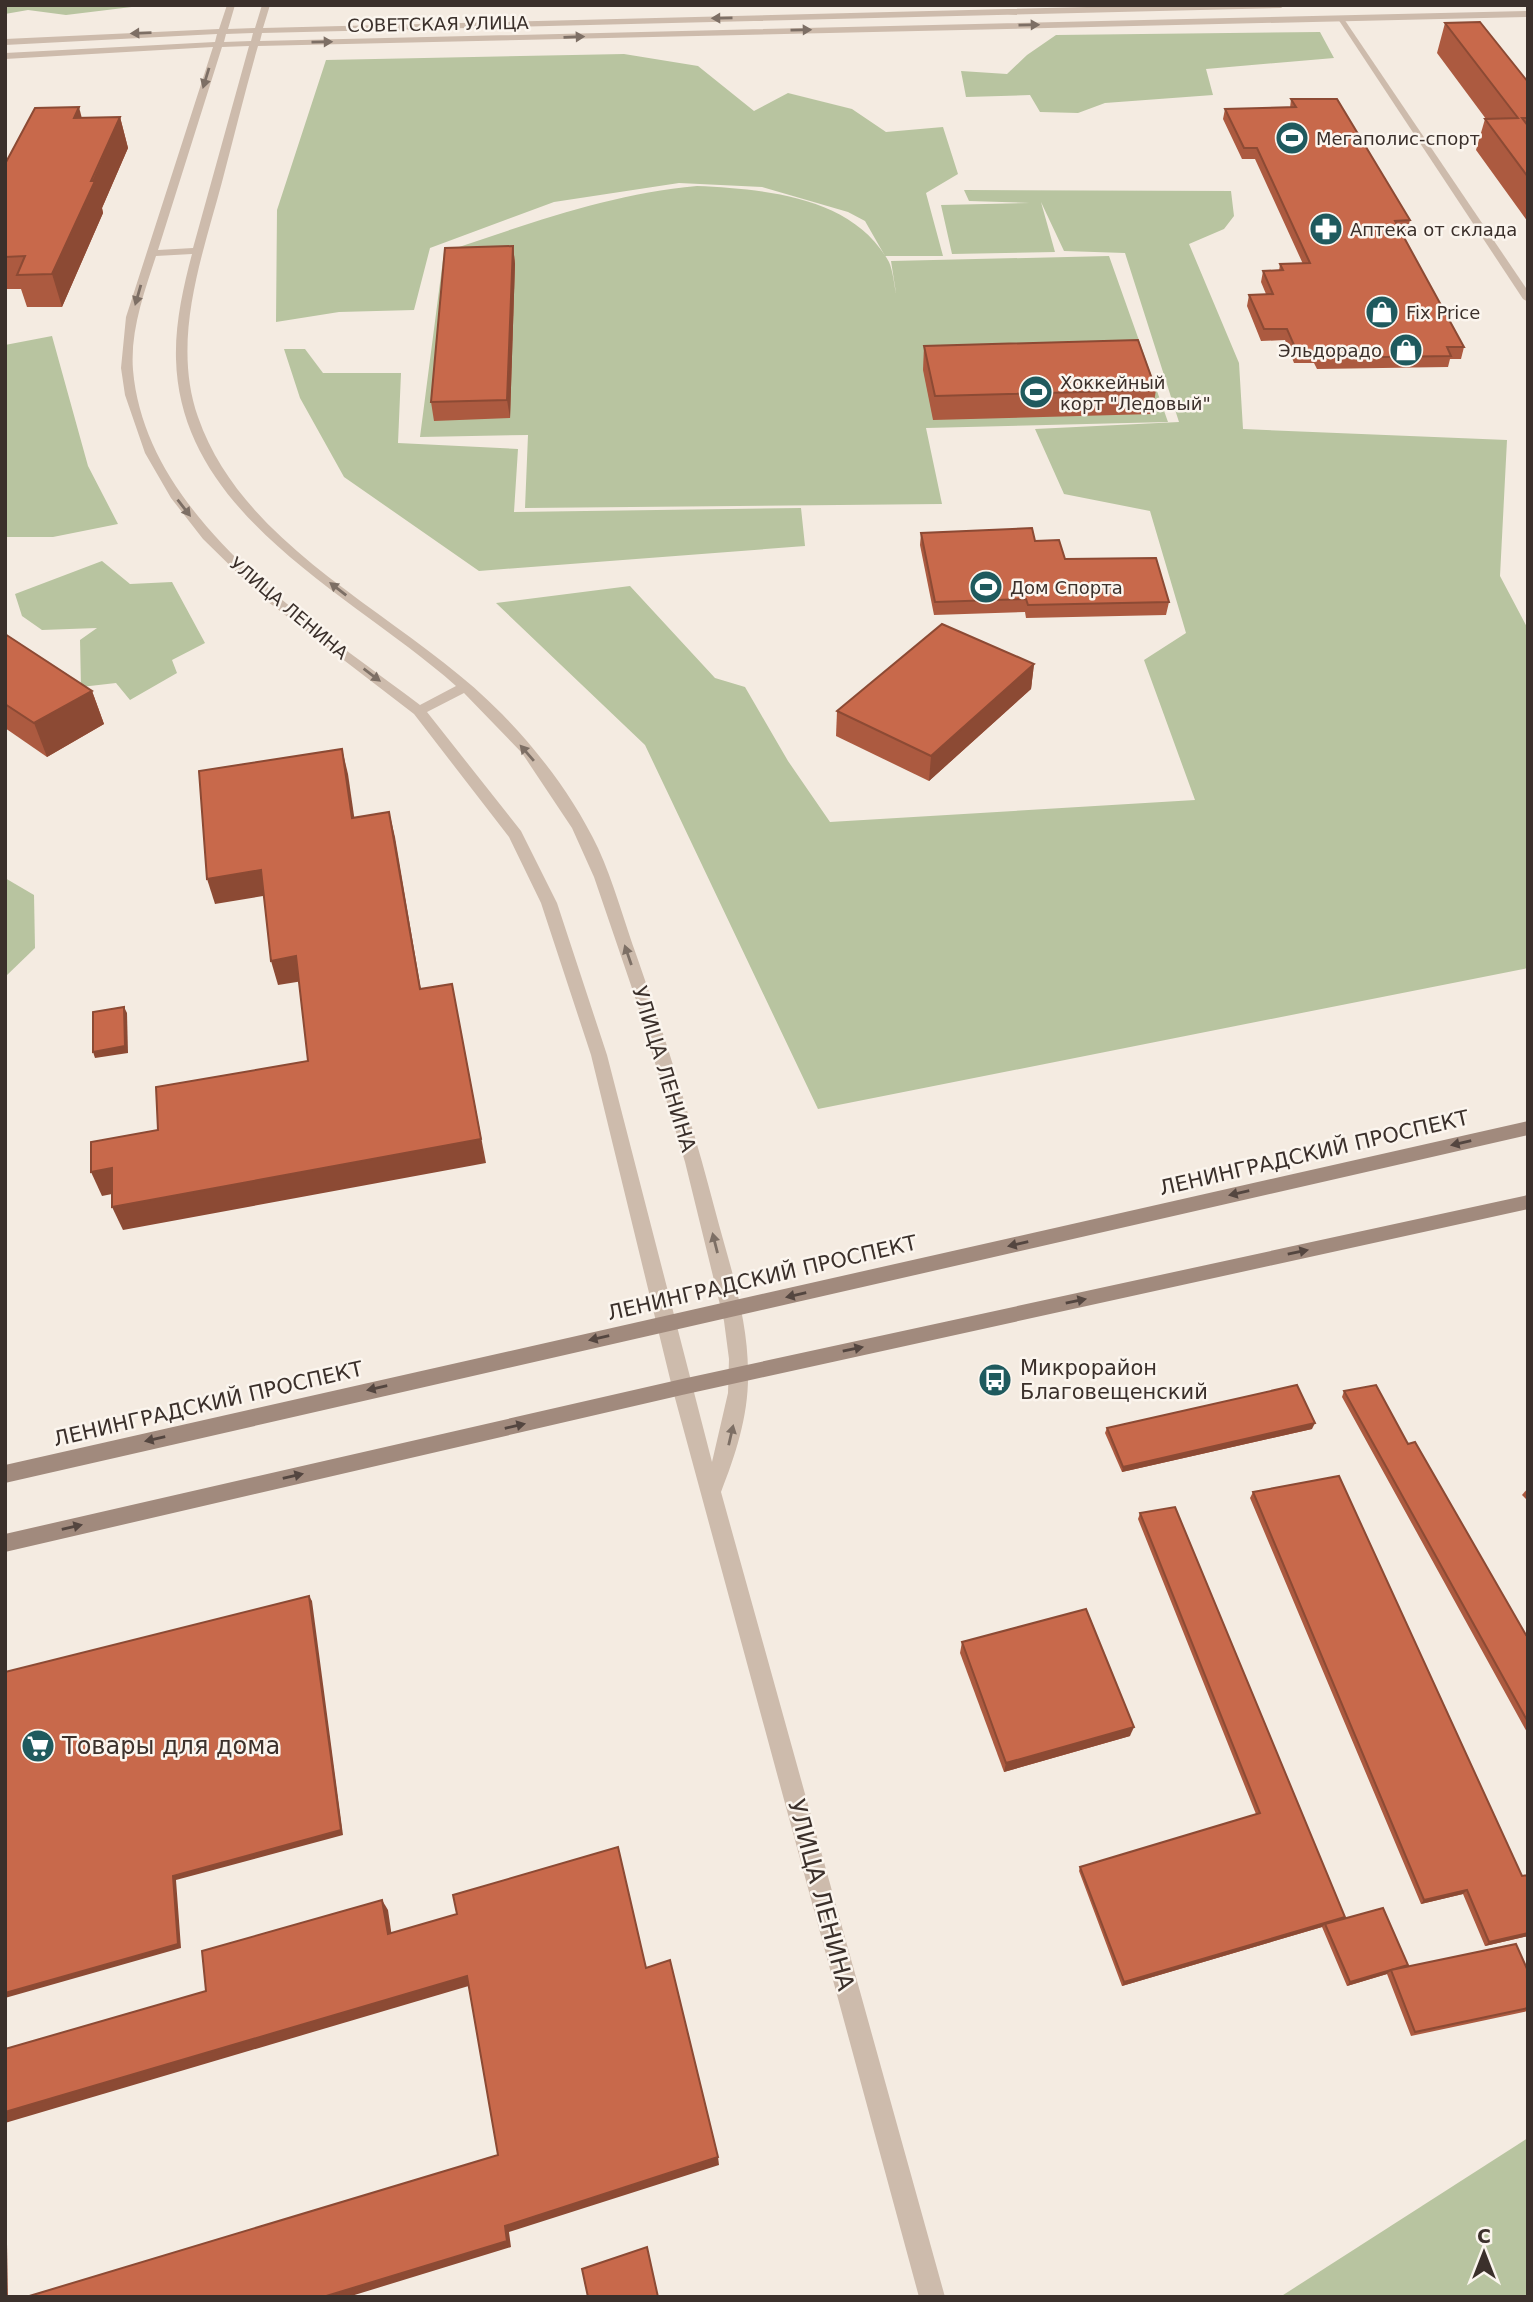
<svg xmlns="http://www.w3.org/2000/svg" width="1533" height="2302" font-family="'DejaVu Sans',sans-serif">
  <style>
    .green { fill: #b8c4a0 }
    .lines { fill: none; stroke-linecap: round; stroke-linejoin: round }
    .minor { fill: #cdbbac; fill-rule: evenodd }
    .tertiary { fill: #cdbbac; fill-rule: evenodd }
    .secondary { fill: #a18a7d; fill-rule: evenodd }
    .wall { fill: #ac5a40 }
    .shaded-wall { fill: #8c4a34 }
    .building { fill: #c8694b; stroke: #8c4a34; stroke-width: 2 }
    .oneway { fill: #7d6f65 }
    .oneway2 { fill: #544640 }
    .labels { text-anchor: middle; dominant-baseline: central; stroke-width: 5; stroke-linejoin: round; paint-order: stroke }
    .far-street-label { font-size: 18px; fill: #3b302b; stroke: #fbf5ee }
    .far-poi-label { font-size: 18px; fill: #3b302b; stroke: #fbf5ee; text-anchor: start }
    .street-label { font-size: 21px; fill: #3b302b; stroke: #fbf5ee }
    .poi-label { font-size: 21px; fill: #3b302b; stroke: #fbf5ee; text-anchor: start }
    .near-poi-label { font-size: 24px; fill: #3b302b; stroke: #fbf5ee; text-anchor: start }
    .near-street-label { font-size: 24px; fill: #3b302b; stroke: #fbf5ee }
  </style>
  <rect width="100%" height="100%" fill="#f4ebe1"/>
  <g class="green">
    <path d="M 5,5 L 148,5 L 66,15 L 28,10 L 5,14 Z"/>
    <path d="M 1320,32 L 1334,58 L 1206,69 L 1213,95 L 1105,103 L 1078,113 L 1040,112 L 1030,95 L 966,97 L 961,71 L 1007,74 L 1027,55 L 1056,35 Z"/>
    <path d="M 624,54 L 698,66 L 754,111 L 788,93 L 852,109 L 886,132 L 943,127 L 958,174 L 926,193 L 943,256 L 885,256 L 865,221 L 848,212 L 762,187 L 679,183 L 554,202 L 430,248 L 414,310 L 339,312 L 276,322 L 277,210 L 326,60 Z"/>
    <path d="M 697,186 C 764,189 853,196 889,262 C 893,271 894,284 896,293 L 891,261 L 1109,256 L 1168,422 L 926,428 L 942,504 L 525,508 L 528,435 L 420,437 L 444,252 C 528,224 609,194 697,186 Z"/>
    <path d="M 964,190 L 1231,191 L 1234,216 L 1224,229 L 1189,244 L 1239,363 L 1243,429 L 1507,440 L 1500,576 L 1528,629 L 1528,968 L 818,1109 L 645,745 L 496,603 L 630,586 L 715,678 L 745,687 L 788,761 L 830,822 L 1195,800 L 1144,660 L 1186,633 L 1150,511 L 1064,494 L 1035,429 L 1179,422 L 1125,253 L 1064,251 L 1041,202 L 1055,252 L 952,254 L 941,205 L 1030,203 L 969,201 Z"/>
    <path d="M 52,336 L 88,466 L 118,524 L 53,537 L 5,537 L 5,345 Z"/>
    <path d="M 284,349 L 305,349 L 323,373 L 401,373 L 398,443 L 518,449 L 514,512 L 801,508 L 805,546 L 479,571 L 344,477 L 300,398 Z"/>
    <path d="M 102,561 L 130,584 L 172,582 L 205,643 L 172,660 L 177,673 L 130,700 L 116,683 L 81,687 L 80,640 L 97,628 L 42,630 L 22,616 L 15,594 Z"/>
    <path d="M 5,878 L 34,895 L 35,948 L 5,977 Z"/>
    <path d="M 1528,2138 L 1528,2297 L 1280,2297 Z"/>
  </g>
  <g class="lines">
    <path class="minor" d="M 1336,16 L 1342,16 L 1528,291 L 1528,302 L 1523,299 Z"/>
    <path class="tertiary" d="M 227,5 L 235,5 L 228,29 L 255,28 L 262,5 L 270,5 L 263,28 L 1168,5 L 1285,5 L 1281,8 L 262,33 L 260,41 L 1528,11 L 1528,17 L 258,46 C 245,91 234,137 222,182 C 202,257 171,340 198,417 C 245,553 408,616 502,714 C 540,753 574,798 598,848 C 614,883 624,921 637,957 C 666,1040 693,1125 715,1210 C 729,1263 748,1317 748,1372 C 749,1414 736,1454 721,1492 L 945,2297 L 919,2297 L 672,1387 L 591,1055 L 541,903 L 509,837 L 414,714 L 263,598 L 203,539 L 171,498 L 145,453 L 125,395 L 121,368 L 126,317 L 213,47 L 5,59 L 5,53 L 215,42 L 217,34 L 5,45 L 5,39 L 219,29 ZM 253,33 L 251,41 L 224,42 L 226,34 ZM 249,46 L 193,248 L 158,250 L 222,47 ZM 192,254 C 183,288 175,324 176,359 C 180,517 354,595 456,686 L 420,705 C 312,623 146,519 133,370 C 130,331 144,293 156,256 ZM 464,693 L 522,753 L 572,828 L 594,877 L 636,1000 L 685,1162 L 724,1321 L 729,1359 L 728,1393 L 712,1462 L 607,1055 L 557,903 L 521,831 L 427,712 Z"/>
    <g class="secondary">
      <path d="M 1528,1121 L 1528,1135 L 5,1483 L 5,1465 Z"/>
      <path d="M 1528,1195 L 1528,1209 L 682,1395 L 5,1552 L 5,1534 L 682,1379 Z"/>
    </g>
  </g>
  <g class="wall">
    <path d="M 1445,23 L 1528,82 L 1528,222 L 1476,150 L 1485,119 L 1486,119 L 1437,53 Z"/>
    <path d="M 1291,99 L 1410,220 L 1407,232 L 1401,232 L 1464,347 L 1461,359 L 1450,359 L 1448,367 L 1317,369 L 1314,363 L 1294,363 L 1285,340 L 1261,341 L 1247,306 L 1249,295 L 1266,294 L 1261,282 L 1263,271 L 1279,271 L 1280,264 L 1303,264 L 1255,159 L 1242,159 L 1223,119 L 1225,109 L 1290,108 Z"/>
    <path d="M 120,117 L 128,148 L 102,208 L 103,213 L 62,307 L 27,307 L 21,289 L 5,289 L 5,164 L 82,118 Z"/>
    <path d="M 513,246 L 515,264 L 510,418 L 434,421 L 431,402 Z"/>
    <path d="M 924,346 L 1156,390 L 1152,414 L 933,420 L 923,370 Z"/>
    <path d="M 921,533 L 1035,541 L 1065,559 L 1169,602 L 1166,615 L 1026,618 L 1025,612 L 934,615 L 920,545 Z"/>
    <path d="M 5,634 L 92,691 L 104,724 L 47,757 L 5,728 Z"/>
    <path d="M 1034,664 L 1031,689 L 929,781 L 836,736 L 837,711 Z"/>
    <path d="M 1344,1391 L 1408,1444 L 1526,1635 L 1528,1634 L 1528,1734 L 1342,1397 Z"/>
    <path d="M 1107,1428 L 1312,1429 L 1122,1472 L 1105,1433 Z"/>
    <path d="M 1528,1488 L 1528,1501 L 1522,1495 Z"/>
    <path d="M 1253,1492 L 1522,1876 L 1528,1875 L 1528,1936 L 1485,1946 L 1463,1894 L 1421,1904 L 1250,1498 Z"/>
    <path d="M 1140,1513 L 1345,1917 L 1407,1967 L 1528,1971 L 1528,2011 L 1411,2036 L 1387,1974 L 1347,1986 L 1322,1927 L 1122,1986 L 1079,1871 L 1080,1867 L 1256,1814 L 1138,1519 Z"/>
    <path d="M 962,1642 L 1130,1736 L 1004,1772 L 960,1653 Z"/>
  </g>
  <g class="shaded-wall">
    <path d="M 79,107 L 87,138 L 74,118 Z"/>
    <path d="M 120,117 L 128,148 L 102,208 L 103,213 L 62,307 L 52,274 Z"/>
    <path d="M 513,246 L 515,264 L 510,418 L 507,400 Z"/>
    <path d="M 1034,664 L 1031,689 L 929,781 L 931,756 Z"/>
    <path d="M 92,691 L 104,724 L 47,757 L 34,723 Z"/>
    <path d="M 342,749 L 348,774 L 358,843 L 352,818 Z"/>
    <path d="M 389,812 L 395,837 L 425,1014 L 420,989 Z"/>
    <path d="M 261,870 L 269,895 L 215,904 L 207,879 Z"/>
    <path d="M 296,956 L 303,981 L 278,985 L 271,961 Z"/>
    <path d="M 452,984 L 486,1163 L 123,1230 L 112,1207 Z"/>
    <path d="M 124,1007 L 127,1013 L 128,1053 L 95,1058 L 93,1052 Z"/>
    <path d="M 112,1168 L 122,1192 L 102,1196 L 91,1172 Z"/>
    <path d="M 1315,1423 L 1312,1429 L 1122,1472 L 1123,1467 Z"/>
    <path d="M 309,1596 L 312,1601 L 343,1835 L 176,1880 L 181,1948 L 5,1998 L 5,1993 L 173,1876 Z"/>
    <path d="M 1134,1727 L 1130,1736 L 1004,1772 L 1006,1763 Z"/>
    <path d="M 1467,1890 L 1463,1894 L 1421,1904 L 1424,1900 Z"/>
    <path d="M 382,1900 L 388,1910 L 393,1944 L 388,1934 Z"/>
    <path d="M 1345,1917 L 1325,1924 L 1322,1927 L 1122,1986 L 1124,1982 Z"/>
    <path d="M 1528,1933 L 1528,1936 L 1485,1946 L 1489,1942 Z"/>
    <path d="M 1391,1970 L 1387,1974 L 1347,1986 L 1350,1982 Z"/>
    <path d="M 467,1976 L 472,1985 L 5,2123 L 5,2112 Z"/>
    <path d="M 718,2157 L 719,2165 L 509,2232 L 511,2247 L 348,2297 L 323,2297 L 505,2226 Z"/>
    <path d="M 5,2244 L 7,2244 L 8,2297 L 5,2297 Z"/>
  </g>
  <g class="building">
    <path d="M 1480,22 L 1528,82 L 1528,118 L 1522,118 L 1528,126 L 1528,177 L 1485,119 L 1518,118 L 1445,23 Z"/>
    <path d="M 1291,99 L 1337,99 L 1410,220 L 1395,221 L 1464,347 L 1447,347 L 1451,356 L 1319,358 L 1316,351 L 1297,352 L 1287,329 L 1264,329 L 1249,295 L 1273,294 L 1263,271 L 1283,270 L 1280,264 L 1310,263 L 1257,148 L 1244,148 L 1225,109 L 1296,107 Z"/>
    <path d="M 79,107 L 74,118 L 120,117 L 91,181 L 95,181 L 52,274 L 17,275 L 25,256 L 5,257 L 5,164 L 35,108 Z"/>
    <path d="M 513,246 L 507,400 L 431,402 L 445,248 Z"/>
    <path d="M 1138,340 L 1156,390 L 935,396 L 924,346 Z"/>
    <path d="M 1032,528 L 1035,541 L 1059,540 L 1065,559 L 1156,558 L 1169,602 L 1028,605 L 1026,599 L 935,602 L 921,533 Z"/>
    <path d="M 942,624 L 1034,664 L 931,756 L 837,711 Z"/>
    <path d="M 5,634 L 92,691 L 34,723 L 5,704 Z"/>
    <path d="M 342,749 L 352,818 L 389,812 L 420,989 L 452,984 L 481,1139 L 112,1207 L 112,1168 L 91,1172 L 91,1142 L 158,1130 L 156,1087 L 308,1061 L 296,956 L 271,961 L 261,870 L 207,879 L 199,771 Z"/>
    <path d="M 124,1007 L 125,1046 L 93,1052 L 93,1012 Z"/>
    <path d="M 1297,1385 L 1315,1423 L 1123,1467 L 1107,1428 Z"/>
    <path d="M 1376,1385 L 1408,1444 L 1415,1442 L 1526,1635 L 1528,1634 L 1528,1722 L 1344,1391 Z"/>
    <path d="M 1339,1476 L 1522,1876 L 1528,1875 L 1528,1933 L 1489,1942 L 1467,1890 L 1424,1900 L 1253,1492 Z"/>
    <path d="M 1175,1507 L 1345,1917 L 1124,1982 L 1080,1867 L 1260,1813 L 1140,1513 Z"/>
    <path d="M 309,1596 L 341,1830 L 173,1876 L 178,1944 L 5,1993 L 5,1672 Z"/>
    <path d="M 1086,1609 L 1134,1727 L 1006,1763 L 962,1642 Z"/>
    <path d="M 618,1847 L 646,1968 L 670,1960 L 718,2157 L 505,2226 L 507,2241 L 323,2297 L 26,2297 L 498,2155 L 467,1976 L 5,2112 L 5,2049 L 206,1991 L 202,1951 L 382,1900 L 388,1934 L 457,1914 L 453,1895 Z"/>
    <path d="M 1383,1908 L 1408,1965 L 1350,1982 L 1325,1924 Z"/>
    <path d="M 1516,1944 L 1528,1971 L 1528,2008 L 1415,2032 L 1391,1970 Z"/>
    <path d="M 647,2247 L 658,2297 L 588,2297 L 582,2269 Z"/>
  </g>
  <defs><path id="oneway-solid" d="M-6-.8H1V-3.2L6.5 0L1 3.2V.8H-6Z" transform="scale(1.75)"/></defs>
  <g class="oneway">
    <use href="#oneway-solid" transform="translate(722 18) rotate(179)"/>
    <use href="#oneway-solid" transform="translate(1029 25) rotate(-1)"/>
    <use href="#oneway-solid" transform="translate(801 30) rotate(-1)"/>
    <use href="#oneway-solid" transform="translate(141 33) rotate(178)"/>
    <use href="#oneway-solid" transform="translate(574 37) rotate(-2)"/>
    <use href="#oneway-solid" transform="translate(322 42) rotate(-1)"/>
    <use href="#oneway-solid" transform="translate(206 78) rotate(107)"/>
    <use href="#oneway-solid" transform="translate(138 295) rotate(106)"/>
    <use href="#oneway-solid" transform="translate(184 508) rotate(52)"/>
    <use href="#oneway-solid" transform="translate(338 589) rotate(-142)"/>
    <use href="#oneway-solid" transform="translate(372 675) rotate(37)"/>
    <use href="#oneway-solid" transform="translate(527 753) rotate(-131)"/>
    <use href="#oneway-solid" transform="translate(628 955) rotate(-109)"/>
    <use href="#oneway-solid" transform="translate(715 1243) rotate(-104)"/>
    <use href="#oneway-solid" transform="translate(731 1435) rotate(-77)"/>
  </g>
  <g class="oneway2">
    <use href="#oneway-solid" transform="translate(1461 1143) rotate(167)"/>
    <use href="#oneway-solid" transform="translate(1239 1193) rotate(167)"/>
    <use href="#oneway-solid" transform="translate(1018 1244) rotate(167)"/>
    <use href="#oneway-solid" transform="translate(1298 1252) rotate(-12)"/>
    <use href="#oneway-solid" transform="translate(796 1295) rotate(167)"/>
    <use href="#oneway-solid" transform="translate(1076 1301) rotate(-12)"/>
    <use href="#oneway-solid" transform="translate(599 1338) rotate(167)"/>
    <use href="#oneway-solid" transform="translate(853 1349) rotate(-12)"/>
    <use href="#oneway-solid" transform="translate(377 1388) rotate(167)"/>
    <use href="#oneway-solid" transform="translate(515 1426) rotate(-13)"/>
    <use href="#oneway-solid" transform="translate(155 1439) rotate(167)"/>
    <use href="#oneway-solid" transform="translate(293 1476) rotate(-13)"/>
    <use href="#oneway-solid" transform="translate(72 1527) rotate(-13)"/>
  </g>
  <defs>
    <symbol id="stadium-disc" viewBox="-11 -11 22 22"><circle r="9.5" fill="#1f5a5e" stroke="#fbf5ee"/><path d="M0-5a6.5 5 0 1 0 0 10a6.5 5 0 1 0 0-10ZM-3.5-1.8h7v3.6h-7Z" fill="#fff"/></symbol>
    <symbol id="pharmacy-disc" viewBox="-11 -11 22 22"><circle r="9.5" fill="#1f5a5e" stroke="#fbf5ee"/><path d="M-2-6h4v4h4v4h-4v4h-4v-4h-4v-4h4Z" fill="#fff"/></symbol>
    <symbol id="shop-disc" viewBox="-11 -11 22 22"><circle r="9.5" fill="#1f5a5e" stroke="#fbf5ee"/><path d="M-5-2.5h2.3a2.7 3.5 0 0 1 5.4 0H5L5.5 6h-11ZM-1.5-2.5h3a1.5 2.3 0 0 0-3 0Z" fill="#fff"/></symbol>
    <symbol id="bus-disc" viewBox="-11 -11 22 22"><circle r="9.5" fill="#1f5a5e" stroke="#fbf5ee"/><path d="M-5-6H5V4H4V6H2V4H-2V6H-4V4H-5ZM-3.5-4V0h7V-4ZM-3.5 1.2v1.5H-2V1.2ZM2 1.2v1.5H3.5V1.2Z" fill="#fff"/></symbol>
    <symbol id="supermarket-disc" viewBox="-11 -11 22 22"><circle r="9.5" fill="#1f5a5e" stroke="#fbf5ee"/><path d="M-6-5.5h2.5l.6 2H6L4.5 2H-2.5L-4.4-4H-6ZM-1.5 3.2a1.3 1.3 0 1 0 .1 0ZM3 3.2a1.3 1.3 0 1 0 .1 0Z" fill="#fff"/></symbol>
  </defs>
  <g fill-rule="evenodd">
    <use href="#stadium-disc" x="1273" y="119" width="38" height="38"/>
    <use href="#pharmacy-disc" x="1307" y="210" width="38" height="38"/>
    <use href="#shop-disc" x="1363" y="293" width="38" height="38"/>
    <use href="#shop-disc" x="1387" y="331" width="38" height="38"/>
    <use href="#stadium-disc" x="1017" y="373" width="38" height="38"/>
    <use href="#stadium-disc" x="967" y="568" width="38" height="38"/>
    <use href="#bus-disc" x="976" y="1361" width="38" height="38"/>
    <use href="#supermarket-disc" x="19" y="1727" width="38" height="38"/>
  </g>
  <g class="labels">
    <g class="far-street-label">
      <text transform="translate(438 24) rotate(-1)">СОВЕТСКАЯ УЛИЦА</text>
      <text transform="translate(289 608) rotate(40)">УЛИЦА ЛЕНИНА</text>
    </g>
    <g class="far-poi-label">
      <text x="1316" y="138">Мегаполис-спорт</text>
      <text x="1350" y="229">Аптека от склада</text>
      <text x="1406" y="312">Fix Price</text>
      <text x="1382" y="350" text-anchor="end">Эльдорадо</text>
      <text x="1060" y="382">Хоккейный<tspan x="1060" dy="21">корт "Ледовый"</tspan></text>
      <text x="1010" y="587">Дом Спорта</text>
    </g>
    <g class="street-label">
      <text transform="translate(664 1069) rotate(73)">УЛИЦА ЛЕНИНА</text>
      <text transform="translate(1314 1153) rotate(-13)">ЛЕНИНГРАДСКИЙ ПРОСПЕКТ</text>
      <text transform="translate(762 1278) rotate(-13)">ЛЕНИНГРАДСКИЙ ПРОСПЕКТ</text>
      <text transform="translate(208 1404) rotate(-13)">ЛЕНИНГРАДСКИЙ ПРОСПЕКТ</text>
    </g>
    <g class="poi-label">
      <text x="1020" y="1368">Микрорайон<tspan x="1020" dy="24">Благовещенский</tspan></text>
    </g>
    <g class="near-poi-label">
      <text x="62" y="1746">Товары для дома</text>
    </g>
    <g class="near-street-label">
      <text transform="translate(821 1895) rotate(75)">УЛИЦА ЛЕНИНА</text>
    </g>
  </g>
  <rect width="1533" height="2302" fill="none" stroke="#3b302b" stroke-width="14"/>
  <g transform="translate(1484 2253)" stroke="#fbf5ee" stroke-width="5" paint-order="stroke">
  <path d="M0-5L12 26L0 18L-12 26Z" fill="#3b302b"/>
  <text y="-10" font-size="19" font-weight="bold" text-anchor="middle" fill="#3b302b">С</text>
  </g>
</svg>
